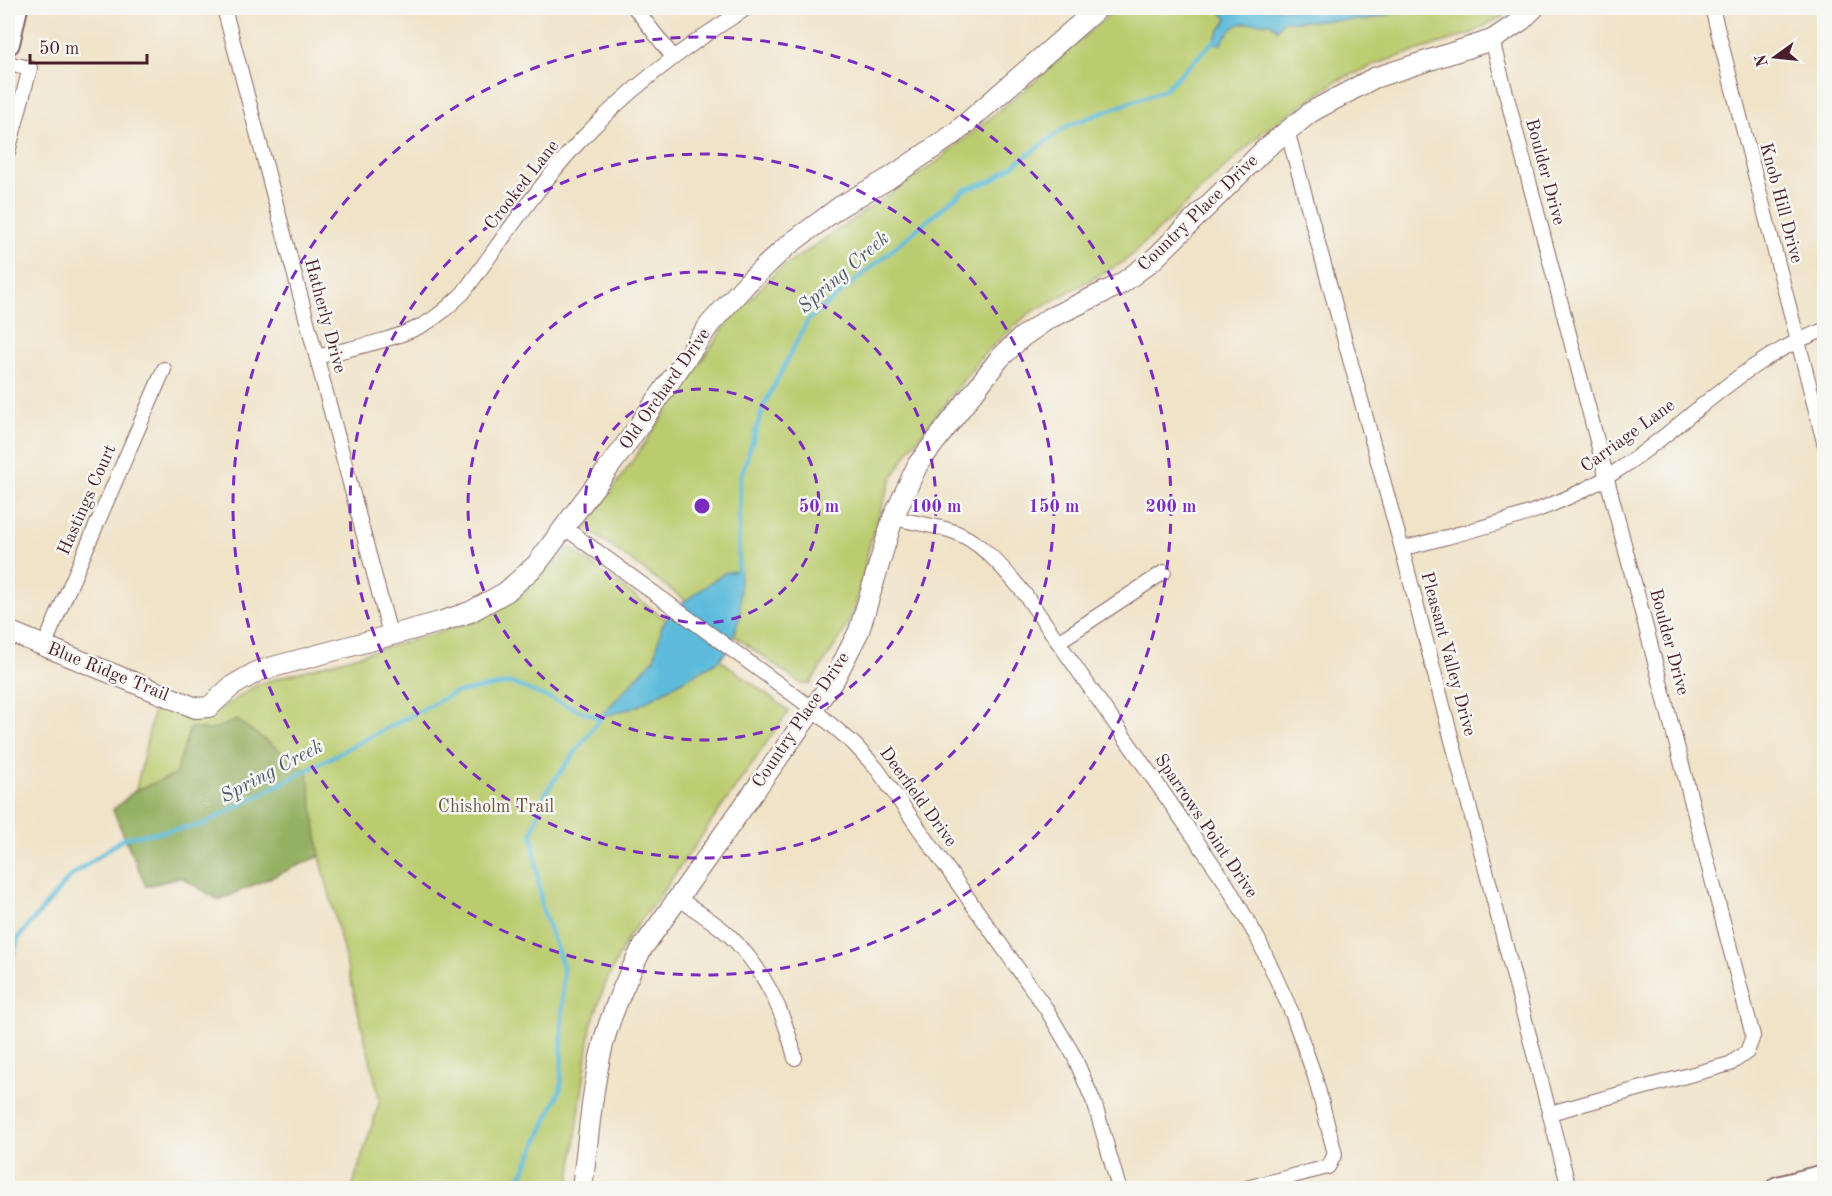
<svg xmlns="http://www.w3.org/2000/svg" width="1832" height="1196" font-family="'Old Standard TT',serif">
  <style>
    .green { fill: #bbcc6f; stroke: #82764d; stroke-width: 1.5 }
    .forest { fill: #94b062; stroke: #6f6846; stroke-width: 1.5 }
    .water { fill: #5bbbda; stroke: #526d82; stroke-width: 1.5 }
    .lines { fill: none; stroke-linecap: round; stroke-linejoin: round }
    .stream { stroke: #5bbbda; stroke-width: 4.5 }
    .street-casing { stroke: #846462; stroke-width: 16 }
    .secondary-casing { stroke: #846462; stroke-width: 22 }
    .primary-casing { stroke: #846462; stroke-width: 26 }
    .street { stroke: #fff; stroke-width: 14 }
    .secondary { stroke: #fff; stroke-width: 20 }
    .primary { stroke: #fff; stroke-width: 22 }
    .ring { fill: none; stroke: #7b2cbf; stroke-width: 3; stroke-dasharray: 10 8 }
    .labels { text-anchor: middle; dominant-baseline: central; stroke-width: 5; stroke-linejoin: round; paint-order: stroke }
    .street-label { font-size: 18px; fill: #4a1f2b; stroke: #f6f6f2 }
    .park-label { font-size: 18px; fill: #6c533f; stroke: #f6f6f2 }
    .water-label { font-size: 20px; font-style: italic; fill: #505668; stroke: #f6f6f2 }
    .centre { fill: #7b2cbf; stroke: #f6f6f2; stroke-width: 3 }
    .ring-label { font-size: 18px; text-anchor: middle; font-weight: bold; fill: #7b2cbf; stroke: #f6f6f2; stroke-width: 5; stroke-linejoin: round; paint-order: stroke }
  </style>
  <rect width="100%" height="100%" fill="#f6f6f2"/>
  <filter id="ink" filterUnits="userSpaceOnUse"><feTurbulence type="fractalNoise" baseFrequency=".0167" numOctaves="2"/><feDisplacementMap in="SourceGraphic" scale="12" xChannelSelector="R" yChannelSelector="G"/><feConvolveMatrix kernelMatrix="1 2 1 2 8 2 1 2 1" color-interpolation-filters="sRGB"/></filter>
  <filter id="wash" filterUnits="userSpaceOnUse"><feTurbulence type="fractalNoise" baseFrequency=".008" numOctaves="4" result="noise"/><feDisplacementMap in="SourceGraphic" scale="24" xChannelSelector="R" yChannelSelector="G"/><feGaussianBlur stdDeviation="1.35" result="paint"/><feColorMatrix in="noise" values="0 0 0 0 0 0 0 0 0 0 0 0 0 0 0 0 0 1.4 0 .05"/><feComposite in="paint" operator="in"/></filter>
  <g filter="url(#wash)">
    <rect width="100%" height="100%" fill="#f0e3c8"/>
    <g class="green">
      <path d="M 1116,8 L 1514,8 L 1507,14 L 1472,33 L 1382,62 L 1337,81 L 1263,132 L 1124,262 L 1028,314 L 984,354 L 911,447 L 892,478 L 871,539 L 855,608 L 842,635 L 810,684 L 801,684 L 586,528 L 727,324 L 776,272 L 938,161 L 1036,80 Z"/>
      <path d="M 570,548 L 789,711 L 666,887 L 627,939 L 605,985 L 591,1026 L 569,1188 L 352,1188 L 380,1100 L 320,856 L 219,900 L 181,877 L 146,886 L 113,810 L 136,790 L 155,705 L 190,721 L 207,718 L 258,684 L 478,621 L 513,601 Z"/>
    </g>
    <path class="forest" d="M 237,720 L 307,770 L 320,856 L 219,900 L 181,877 L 146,886 L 113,810 L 136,790 L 175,775 L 190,728 L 211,730 Z"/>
    <g class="water">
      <path d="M 1228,8 L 1412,8 L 1368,20 L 1283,21 L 1277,29 L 1271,23 C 1245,22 1234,19 1221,44 L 1212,43 L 1227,19 L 1221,11 Z"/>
      <path d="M 740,570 L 740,616 L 729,648 L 718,661 L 638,706 L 599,718 L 654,659 L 662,626 L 674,609 L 724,573 Z"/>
    </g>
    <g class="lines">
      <g class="stream">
        <path d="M 738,573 L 740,479 L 765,403 L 808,320 L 964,190 L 993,180 L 1069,125 L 1164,90 L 1215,40"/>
        <path d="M 8,974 L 18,938 L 71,876 L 124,838 L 202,825 L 454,693 L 511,683 L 599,718"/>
        <path d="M 512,1188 L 525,1169 L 561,1088 L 563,966 L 542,908 L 532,833 L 545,793 L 603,715"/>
      </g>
    </g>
  </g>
  <g filter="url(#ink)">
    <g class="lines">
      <defs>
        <g id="street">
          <path d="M 224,8 L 390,634"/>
          <path d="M 635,8 L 673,57"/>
          <path d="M 1712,8 L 1824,442"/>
          <path d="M 1492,40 L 1753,1036 L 1747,1052 L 1730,1064 L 1550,1113"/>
          <path d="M 8,63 L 30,68 L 8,152"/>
          <path d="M 1287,130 L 1402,549 L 1569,1188"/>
          <path d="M 317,357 C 351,348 387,342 419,327 C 436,319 449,306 463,293 C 500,243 535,190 577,144 C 627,90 685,46 747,8"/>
          <path d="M 893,518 C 912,522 931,525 949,530 C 980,539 1004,569 1024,593 L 1224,880 L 1258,939 L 1292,1013 L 1315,1077 L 1335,1154 L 1328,1167 L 1246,1188"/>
          <path d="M 565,528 L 813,709 L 854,744 L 877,769 L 1047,1010 L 1074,1056 L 1095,1105 L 1119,1188"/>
          <path d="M 1402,549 C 1474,529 1551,514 1615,472 C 1688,425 1739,361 1824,330"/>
          <path d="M 1058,642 L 1164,572"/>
          <path d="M 44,646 L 164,369"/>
          <path d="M 678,898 C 695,910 715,922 730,936 C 765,970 784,1012 795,1058"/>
        </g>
        <g id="secondary">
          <path d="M 8,631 L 196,708 L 209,707 L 232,686 L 258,671 L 440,622 L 470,612 L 506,592 L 536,565 L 622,450 L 710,324 L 747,283 L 787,246 L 841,206 L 888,179 L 954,134 L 1098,8"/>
          <path d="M 582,1188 C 589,1136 592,1080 607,1030 C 616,1002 628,976 641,950 L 835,678 L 859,631 L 893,518 L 918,464 L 1000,358 L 1022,337 L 1048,319 L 1121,284 L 1153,260 L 1265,149 L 1311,112 L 1374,78 L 1492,40 L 1522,20 L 1534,8"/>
        </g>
        <g id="primary">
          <path d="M 8,43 L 16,8"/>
          <path d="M 1778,1188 L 1824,1176"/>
        </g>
      </defs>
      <use href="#street" class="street-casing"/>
      <use href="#secondary" class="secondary-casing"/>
      <use href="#primary" class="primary-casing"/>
      <use href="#street" class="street"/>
      <use href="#secondary" class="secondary"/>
      <use href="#primary" class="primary"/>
    </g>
  </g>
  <g class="ring">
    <circle cx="702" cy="506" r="117"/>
    <circle cx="702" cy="506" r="234"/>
    <circle cx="702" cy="506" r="352"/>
    <circle cx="702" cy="506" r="469"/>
  </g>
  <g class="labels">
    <g class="street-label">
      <text transform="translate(1545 172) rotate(75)">Boulder Drive</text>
      <text transform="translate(522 185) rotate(-52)">Crooked Lane</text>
      <text transform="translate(1781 203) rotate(75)">Knob Hill Drive</text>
      <text transform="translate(1198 213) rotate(-44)">Country Place Drive</text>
      <text transform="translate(325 316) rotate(75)">Hatherly Drive</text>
      <text transform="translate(665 389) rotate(-55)">Old Orchard Drive</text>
      <text transform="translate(1628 436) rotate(-36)">Carriage Lane</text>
      <text transform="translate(87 500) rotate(-66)">Hastings Court</text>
      <text transform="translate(1669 642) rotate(75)">Boulder Drive</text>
      <text transform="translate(1448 654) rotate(75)">Pleasant Valley Drive</text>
      <text transform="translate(108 672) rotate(22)">Blue Ridge Trail</text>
      <text transform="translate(801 720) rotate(-56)">Country Place Drive</text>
      <text transform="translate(918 797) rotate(54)">Deerfield Drive</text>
      <text transform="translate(1206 826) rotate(56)">Sparrows Point Drive</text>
    </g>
    <g class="park-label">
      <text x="496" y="807">Chisholm Trail</text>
    </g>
    <g class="water-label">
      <text transform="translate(844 273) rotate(-41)">Spring Creek</text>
      <text transform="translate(272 772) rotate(-28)">Spring Creek</text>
    </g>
  </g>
  <circle cx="702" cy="506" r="9" class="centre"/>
  <g class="ring-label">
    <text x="819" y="512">50 m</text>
    <text x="936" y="512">100 m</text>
    <text x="1054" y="512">150 m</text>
    <text x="1171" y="512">200 m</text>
  </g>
  <rect width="1832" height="1196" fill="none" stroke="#f6f6f2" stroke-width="30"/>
  <g transform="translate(1775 57) rotate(255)" stroke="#f6f6f2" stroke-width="4.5" paint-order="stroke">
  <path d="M0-4.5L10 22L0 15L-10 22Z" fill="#4a1f2b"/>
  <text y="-9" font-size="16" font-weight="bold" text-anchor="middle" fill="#4a1f2b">N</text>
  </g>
  <path d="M30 54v9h117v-9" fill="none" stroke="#4a1f2b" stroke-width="3"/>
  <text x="39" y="54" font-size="18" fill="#4a1f2b" stroke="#f6f6f2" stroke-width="4.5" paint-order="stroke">50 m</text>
</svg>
